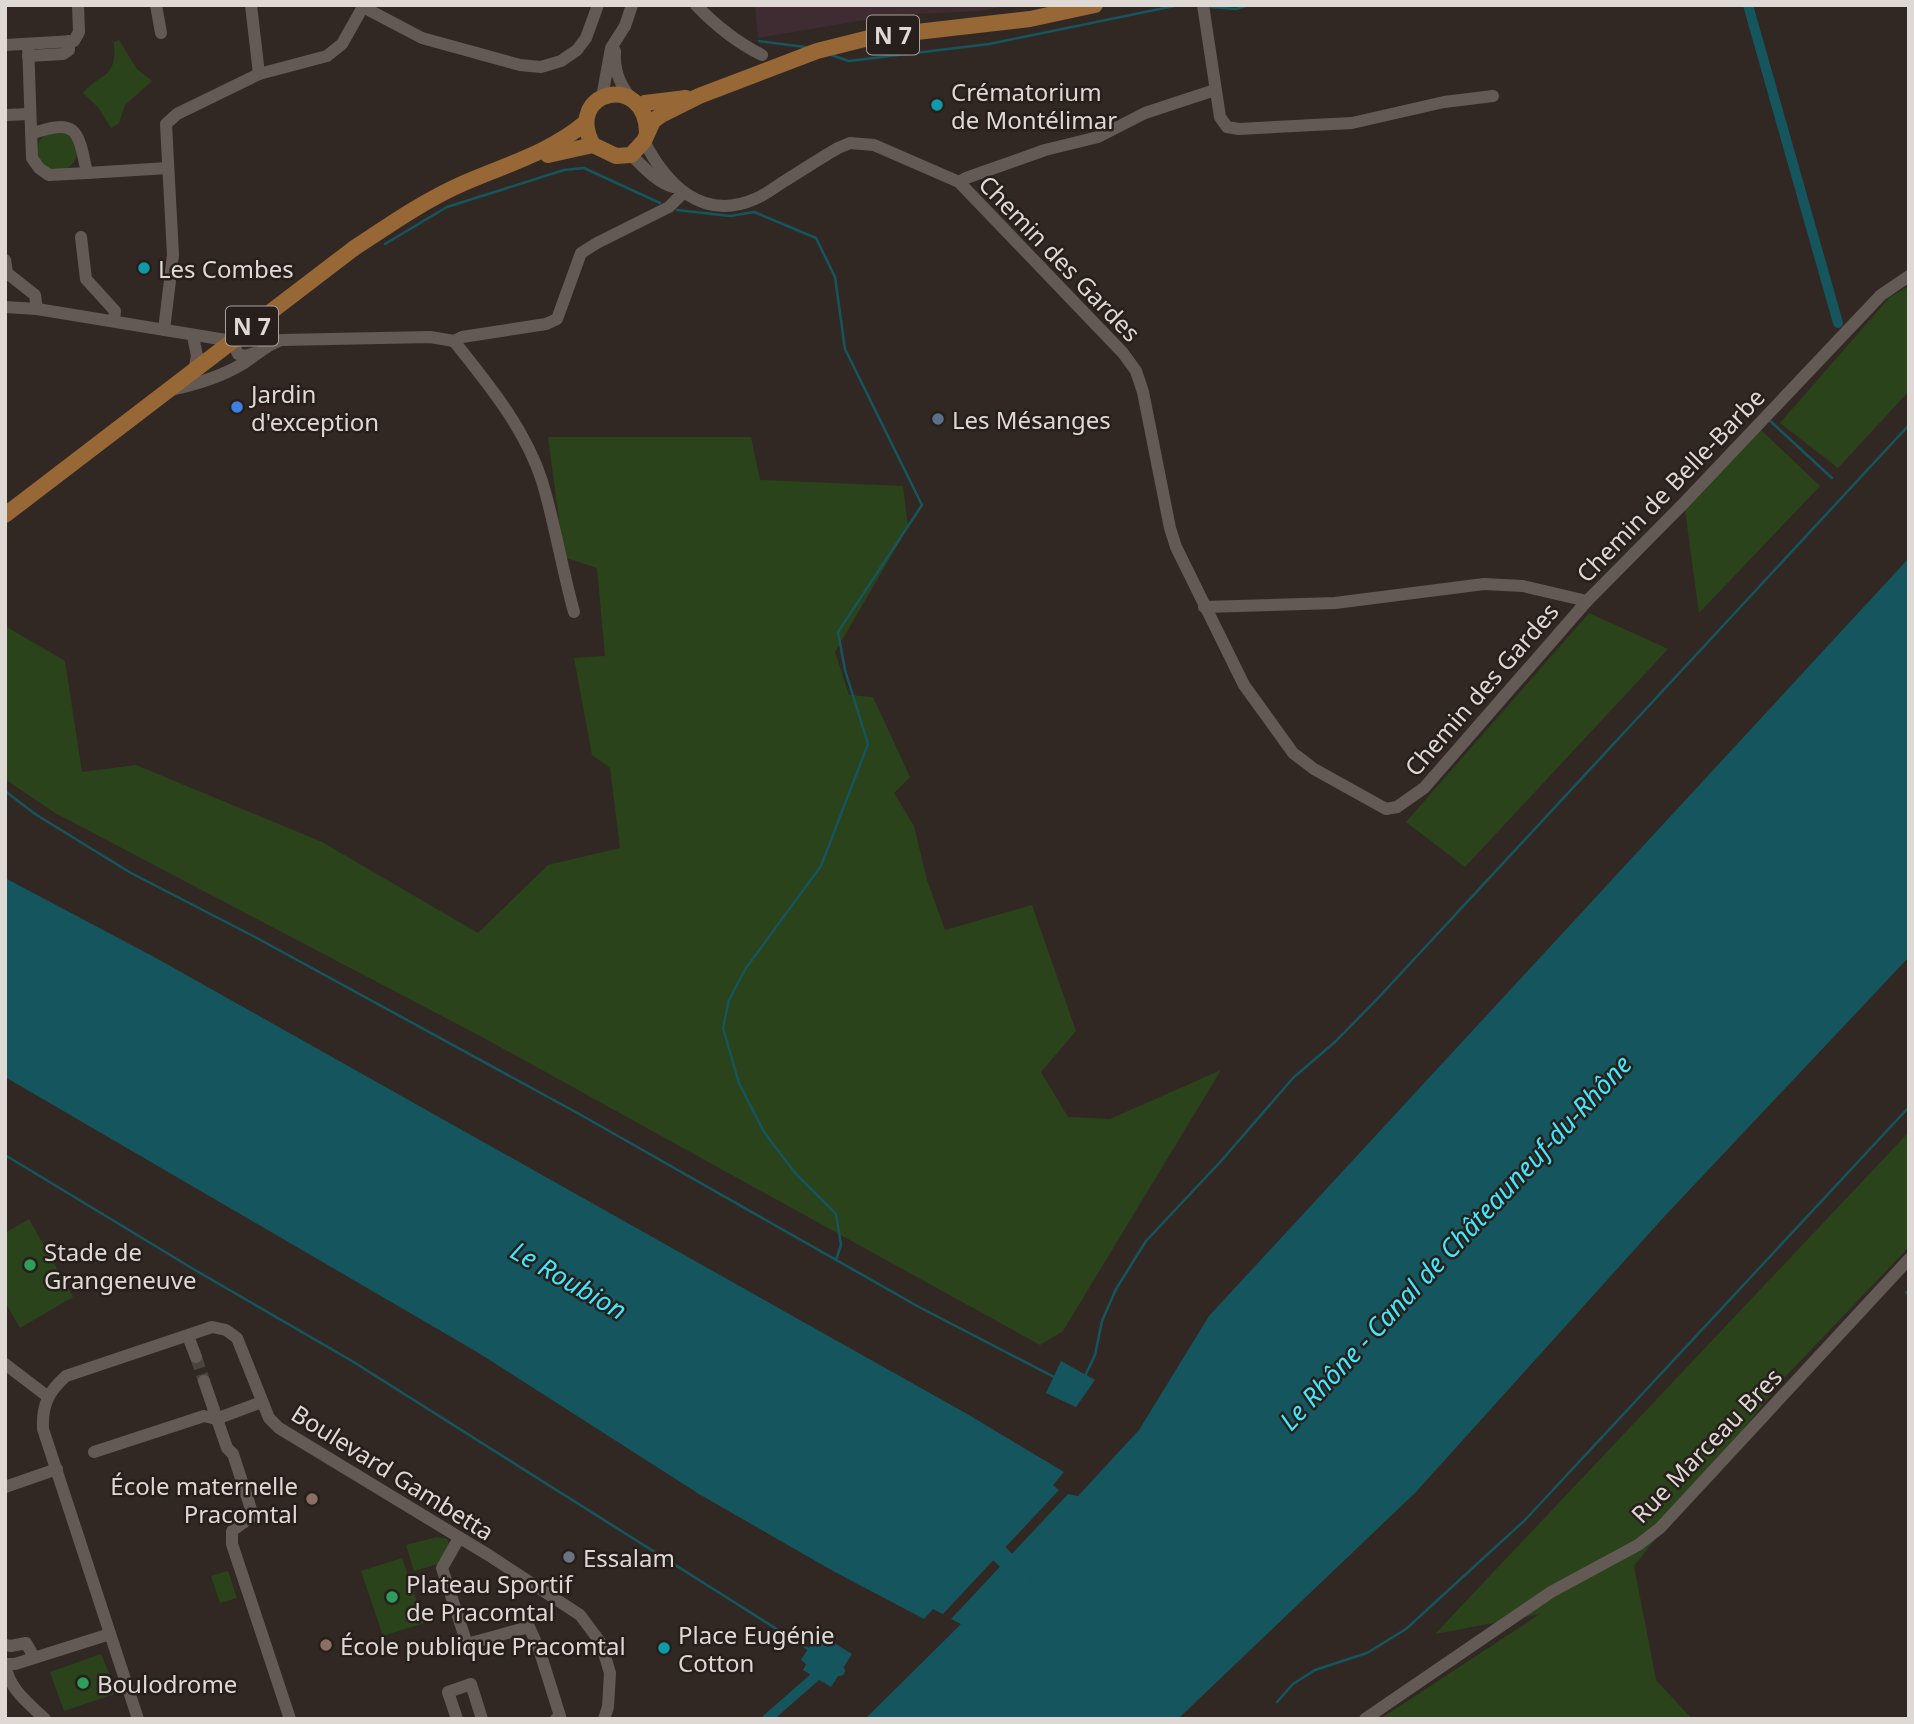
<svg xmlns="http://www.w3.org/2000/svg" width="1914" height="1724" font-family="'Noto Sans',sans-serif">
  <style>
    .industrial { fill: #3f2c32 }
    .green { fill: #2b431b }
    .water { fill: #15555d }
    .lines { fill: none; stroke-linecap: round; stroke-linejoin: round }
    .stream { stroke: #15555d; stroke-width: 2.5 }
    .canal { stroke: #15555d; stroke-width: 10 }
    .river { stroke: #15555d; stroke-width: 18 }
    .minor-tunnel { stroke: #4b433f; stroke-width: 12; stroke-dasharray: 12 6; stroke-linecap: butt }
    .minor { stroke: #645a55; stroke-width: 12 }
    .major { stroke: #976736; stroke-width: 16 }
    .culture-dot { fill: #0f9aa8; stroke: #271f1b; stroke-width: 2.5 }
    .shop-dot { fill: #3f7fe0; stroke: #271f1b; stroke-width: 2.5 }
    .service-dot { fill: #5c6f8a; stroke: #271f1b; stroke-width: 2.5 }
    .leisure-dot { fill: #2e9e5b; stroke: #271f1b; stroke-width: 2.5 }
    .education-dot { fill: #8d6e63; stroke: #271f1b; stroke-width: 2.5 }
    .worship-dot { fill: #6b7280; stroke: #271f1b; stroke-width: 2.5 }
    .labels { text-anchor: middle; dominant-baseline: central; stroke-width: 5; stroke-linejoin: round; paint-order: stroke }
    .shield { fill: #271f1b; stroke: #a8a19e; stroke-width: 2 }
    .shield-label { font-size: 23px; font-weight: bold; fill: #dfd9d6 }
    .poi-label { font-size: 24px; fill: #dfd9d6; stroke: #271f1b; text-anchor: start }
    .street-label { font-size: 24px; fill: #dfd9d6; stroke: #271f1b }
    .water-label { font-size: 26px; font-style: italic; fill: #3fe8fe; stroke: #271f1b }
  </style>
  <rect width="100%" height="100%" fill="#312824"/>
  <path class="industrial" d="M 755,5 L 1012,5 L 980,11 L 894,15 L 758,38 Z"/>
  <g class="green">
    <path d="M 119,40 L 137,69 L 152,81 L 125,105 L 119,123 L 111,128 L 98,107 L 83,93 C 102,71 117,80 114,42 Z"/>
    <circle cx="57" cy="151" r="20"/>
    <path d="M 1909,286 L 1909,391 L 1838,468 L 1780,423 L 1890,297 Z"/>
    <path d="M 1760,429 L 1820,486 L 1699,613 L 1685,510 Z"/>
    <path d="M 548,437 L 751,437 L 760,480 L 903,486 L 908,527 L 835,652 L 849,695 L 873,697 L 910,777 L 894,793 L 914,826 L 927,880 L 945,930 L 1032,905 L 1076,1031 L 1041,1072 L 1068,1117 L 1110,1119 L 1221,1070 L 1063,1331 L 1040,1345 L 482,1037 L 55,813 L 5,779 L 5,626 L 65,661 L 82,772 L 136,765 L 322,842 L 478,933 L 548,865 L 620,848 L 610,768 L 592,755 L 574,658 L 605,656 L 597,568 L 564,557 Z"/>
    <path d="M 1589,613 L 1668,649 L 1465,867 L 1406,822 Z"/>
    <path d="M 1909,1132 L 1909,1247 L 1786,1376 L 1634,1566 L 1656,1680 L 1692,1719 L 1380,1719 L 1540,1614 L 1435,1634 Z"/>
    <path d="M 29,1219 L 73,1297 L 20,1328 L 5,1302 L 5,1233 Z"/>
    <path d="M 437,1537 L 447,1539 L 449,1544 L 438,1564 L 414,1571 L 406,1545 Z"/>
    <path d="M 402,1558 L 424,1623 L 383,1636 L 361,1571 Z"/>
    <path d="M 228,1571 L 237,1598 L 220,1603 L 211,1576 Z"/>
    <path d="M 101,1654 L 117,1693 L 64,1711 L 50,1672 Z"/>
  </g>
  <g class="water">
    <path d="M 1909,558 L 1909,957 L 1663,1218 L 1415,1493 L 1178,1719 L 865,1719 L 961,1624 L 951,1619 L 1068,1494 L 1078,1496 L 1139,1430 L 1209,1316 Z"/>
    <path d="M 5,878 L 156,958 L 969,1415 L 1064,1472 L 1053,1485 L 1059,1490 L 943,1614 L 933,1609 L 924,1619 L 833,1571 L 699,1494 L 477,1352 L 5,1077 Z"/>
    <path d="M 1061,1361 L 1095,1380 L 1076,1407 L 1046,1393 Z"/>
    <path d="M 818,1633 L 852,1654 L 831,1687 L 803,1670 L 806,1664 L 801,1660 Z"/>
  </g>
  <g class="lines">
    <g class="stream">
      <path d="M 1211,7 L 1236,9 L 1248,5"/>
      <path d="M 759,41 L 805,47"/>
      <path d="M 831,55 L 849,61 L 989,44 L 1179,5"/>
      <path d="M 677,210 L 730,216 L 754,212 L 816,238 L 835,277 L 845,349 L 922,505 L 838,632 L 845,670 L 868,744 L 821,866 L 746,968 L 729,1000 L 723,1028 L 739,1083 L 764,1132 L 795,1173 L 836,1214 L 841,1245 L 836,1260"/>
      <path d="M 385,244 L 447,207 L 564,170 L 584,168 L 660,203"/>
      <path d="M 1768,419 L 1832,478"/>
      <path d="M 5,791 L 35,814 L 131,873 L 255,937 L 581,1115 L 919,1307 L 1056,1378"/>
      <path d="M 5,1155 L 195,1270 L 352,1361 L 810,1650"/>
      <path d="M 1906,1292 L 1909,1295"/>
      <path d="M 1085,1376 L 1095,1355 L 1102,1321 L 1116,1289 L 1146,1241 L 1222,1160 L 1293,1078 L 1336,1041 L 1380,996 L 1909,425"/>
      <path d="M 1277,1702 L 1293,1684 L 1315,1670 L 1367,1653 L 1406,1629 L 1525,1520 L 1909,1107"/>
    </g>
    <g class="canal">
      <path d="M 1748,5 L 1838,323"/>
      <path d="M 767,1719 L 815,1677 L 827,1660 L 840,1671"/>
    </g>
    <path class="river" d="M 980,1541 L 993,1548 L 1023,1576"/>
    <path class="minor-tunnel" d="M 196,1357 L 204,1381"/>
    <g class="minor">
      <path d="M 156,5 L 161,33"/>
      <path d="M 251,5 L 259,74"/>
      <path d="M 696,5 C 716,26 736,42 762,55"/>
      <path d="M 1203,5 L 1220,117 L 1227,127 L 1239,129 L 1352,123 L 1444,102 L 1493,96"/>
      <path d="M 363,7 L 422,38 L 520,65 L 541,67 L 561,61 L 577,50 L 586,38 L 598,5"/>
      <path d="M 28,44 L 32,158 L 39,168 L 49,175 L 87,173 C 78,131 78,117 31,134"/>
      <path d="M 5,45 L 74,41 L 79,32 L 78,5"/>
      <path d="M 615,51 C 614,70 619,84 631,98"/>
      <path d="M 28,56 L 63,54 L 69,50 L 69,41"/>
      <path d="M 602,97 L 611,48 L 625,26 L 632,5"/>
      <path d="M 5,115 L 30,114"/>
      <path d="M 644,141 C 666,184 702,222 755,199 C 765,195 774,188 783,182 C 801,171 819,159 838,148 L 850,143 L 874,145 L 959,182 L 1123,353 L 1136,371 L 1143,392 L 1170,528 L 1176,547 L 1244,685 L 1293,753 L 1314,769 L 1386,809 L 1397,807 L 1424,788 L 1587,601"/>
      <path d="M 631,155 C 643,166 657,183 673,187"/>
      <path d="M 87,173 L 168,168"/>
      <path d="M 959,182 L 966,178 L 1045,150 L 1098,137 L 1145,113 L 1215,90"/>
      <path d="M 81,237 L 86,279 L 115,311 L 114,321"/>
      <path d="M 5,260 L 7,273 L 35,295 L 37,309"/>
      <path d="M 5,307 L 37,309 L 232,341 L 238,354 L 245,356 L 255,353"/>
      <path d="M 164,330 L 173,255 L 166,124 L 177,114 L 259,74 L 327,56 L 342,44 L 364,5"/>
      <path d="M 193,336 L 197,356 L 194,371"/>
      <path d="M 454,341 C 488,384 525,428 542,481 C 555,524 562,569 574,612"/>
      <path d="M 171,390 C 197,384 221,377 244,363 C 257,355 266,345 281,340 L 430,337 L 454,341 L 462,337 L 546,324 L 557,319 L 581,253 L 597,243 L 669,207 L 683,193"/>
      <path d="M 1204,607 L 1335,603 L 1484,584 L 1523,586 L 1587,601 L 1683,504 L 1881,295 L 1909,276"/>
      <path d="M 188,1336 L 196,1357"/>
      <path d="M 5,1364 L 47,1396"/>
      <path d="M 204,1381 L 227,1448 L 233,1454 L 251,1509 L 251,1517 L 232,1531 L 232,1544 L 290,1719"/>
      <path d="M 94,1452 L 204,1416 L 216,1419 L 262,1402"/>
      <path d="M 5,1487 L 57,1469"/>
      <path d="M 459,1538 L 442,1568 L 467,1644 L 529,1627 L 539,1649 L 560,1716 L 556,1719"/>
      <path d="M 5,1645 L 11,1646 L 26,1643 L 34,1657"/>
      <path d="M 5,1664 L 15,1664 L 110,1634"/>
      <path d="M 5,1664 C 9,1689 27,1702 45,1719"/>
      <path d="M 138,1719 L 43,1429 C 42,1405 48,1392 66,1376 L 212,1327 L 226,1330 L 237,1338 L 269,1418 L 279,1428 L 490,1556 L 580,1615 L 601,1643 L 610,1673 L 608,1707 L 604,1719"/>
      <path d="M 457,1719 L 448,1692 L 471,1684 L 482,1719"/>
      <path d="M 1365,1719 L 1551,1592 L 1638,1545 L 1660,1528 L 1909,1259"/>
    </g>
    <g class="major">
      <path d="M 640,106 L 645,103 L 686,98"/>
      <path d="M 647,133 C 646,71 563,91 593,145 L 616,156 L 631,155 L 644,141 L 653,121 L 661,115 L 699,96 L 817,51 L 873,37 L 1030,19 L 1095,5"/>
      <path d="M 548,155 L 593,145"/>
      <path d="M 5,515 L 353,249 C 389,225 425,200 464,183 C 505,165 549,153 585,123"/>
    </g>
  </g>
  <g class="culture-dot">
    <circle cx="937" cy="105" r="7"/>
    <circle cx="144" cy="268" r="7"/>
    <circle cx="664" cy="1648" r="7"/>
  </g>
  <circle class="shop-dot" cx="237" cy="407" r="7"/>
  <circle class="service-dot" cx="938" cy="419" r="7"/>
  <g class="leisure-dot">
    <circle cx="30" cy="1265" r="7"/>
    <circle cx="392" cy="1597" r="7"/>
    <circle cx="83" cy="1683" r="7"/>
  </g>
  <g class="education-dot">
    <circle cx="312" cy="1499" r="7"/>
    <circle cx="326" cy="1645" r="7"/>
  </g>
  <circle class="worship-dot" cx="569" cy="1557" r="7"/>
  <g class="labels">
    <g class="shield">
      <rect x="867" y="15.5" width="52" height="39" rx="5"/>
      <rect x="226" y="306.5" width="52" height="39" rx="5"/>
    </g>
    <g class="shield-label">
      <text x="893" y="35">N 7</text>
      <text x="252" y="326">N 7</text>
    </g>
    <g class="poi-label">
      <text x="951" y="91">Crématorium<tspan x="951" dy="28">de Montélimar</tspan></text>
      <text x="158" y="268">Les Combes</text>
      <text x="251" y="393">Jardin<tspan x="251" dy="28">d'exception</tspan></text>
      <text x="952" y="419">Les Mésanges</text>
      <text x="44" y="1251">Stade de<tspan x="44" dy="28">Grangeneuve</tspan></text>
      <text x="298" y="1485" text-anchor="end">École maternelle<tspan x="298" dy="28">Pracomtal</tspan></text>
      <text x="583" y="1557">Essalam</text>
      <text x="406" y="1583">Plateau Sportif<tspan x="406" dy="28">de Pracomtal</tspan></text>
      <text x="678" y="1634">Place Eugénie<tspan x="678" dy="28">Cotton</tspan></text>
      <text x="340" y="1645">École publique Pracomtal</text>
      <text x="97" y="1683">Boulodrome</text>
    </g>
    <g class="street-label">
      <text transform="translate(1060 258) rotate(46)">Chemin des Gardes</text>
      <text transform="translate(1670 485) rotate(-46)">Chemin de Belle-Barbe</text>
      <text transform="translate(1481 689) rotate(-49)">Chemin des Gardes</text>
      <text transform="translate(1706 1445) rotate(-46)">Rue Marceau Bres</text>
      <text transform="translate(393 1472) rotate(32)">Boulevard Gambetta</text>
    </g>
    <g class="water-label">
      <text transform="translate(1455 1242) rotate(-47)">Le Rhône - Canal de Châteauneuf-du-Rhône</text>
      <text transform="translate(569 1280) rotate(30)">Le Roubion</text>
    </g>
  </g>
  <rect width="1914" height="1724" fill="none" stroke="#dfd9d6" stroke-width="14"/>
</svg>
